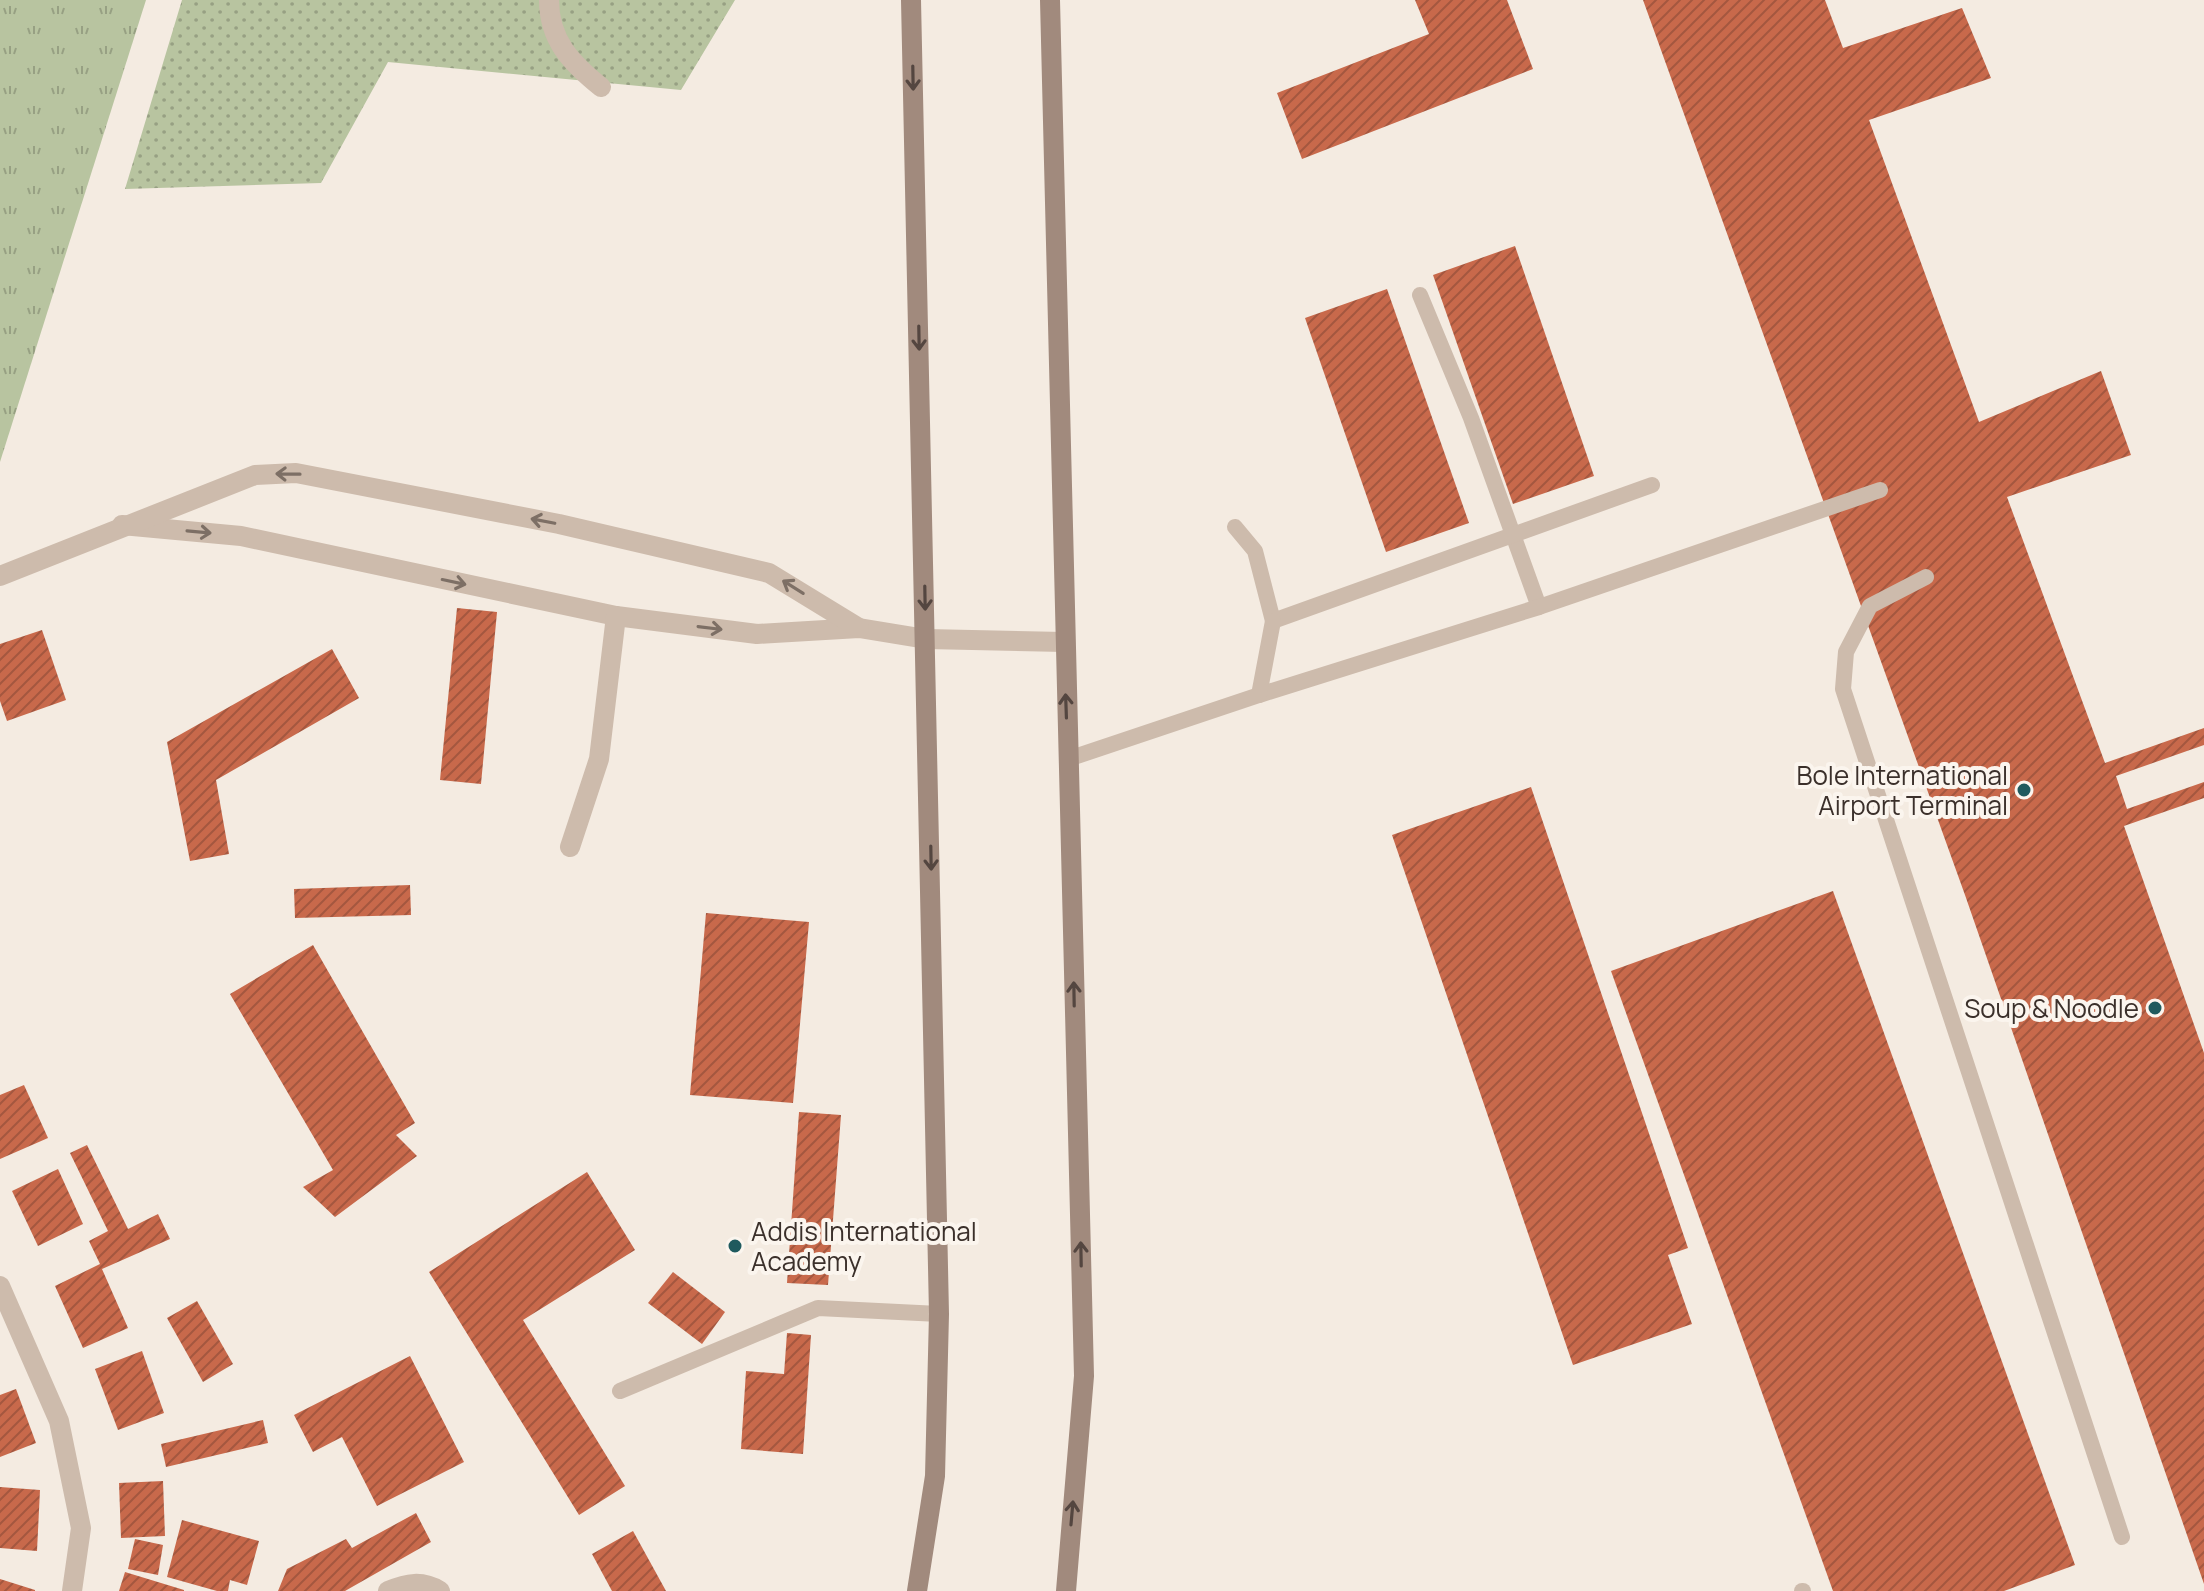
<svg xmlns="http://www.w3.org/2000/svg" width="2204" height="1591" font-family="Manrope,sans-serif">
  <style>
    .grass { fill: url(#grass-dots) }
    .park { fill: url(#park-tufts) }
    .building { fill: url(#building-hatch) }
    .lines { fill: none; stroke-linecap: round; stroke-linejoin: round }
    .lane { stroke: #cdbbac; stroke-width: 16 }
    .street { stroke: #cdbbac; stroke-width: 20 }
    .secondary { stroke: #a18a7d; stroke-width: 20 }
    .oneway { stroke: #544640 }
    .oneway2 { stroke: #7d6f65 }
    .poi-dot { fill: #1f5a5e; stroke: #fbf5ee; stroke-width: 3 }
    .labels { text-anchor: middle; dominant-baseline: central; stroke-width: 8; stroke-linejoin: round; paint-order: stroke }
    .poi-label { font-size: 26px; fill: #3b302b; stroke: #fbf5ee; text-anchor: end }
  </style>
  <defs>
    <pattern id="grass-dots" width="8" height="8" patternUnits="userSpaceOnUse" patternTransform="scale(2)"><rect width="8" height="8" fill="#b8c4a0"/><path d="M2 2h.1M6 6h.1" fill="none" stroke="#97a083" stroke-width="1.8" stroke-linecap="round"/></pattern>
    <pattern id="park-tufts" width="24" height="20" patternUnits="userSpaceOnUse" patternTransform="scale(2)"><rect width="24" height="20" fill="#b8c4a0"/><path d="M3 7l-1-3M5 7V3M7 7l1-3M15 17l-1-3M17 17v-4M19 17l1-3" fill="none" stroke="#97a083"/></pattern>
    <pattern id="building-hatch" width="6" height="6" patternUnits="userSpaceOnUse" patternTransform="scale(2)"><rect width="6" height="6" fill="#c8694b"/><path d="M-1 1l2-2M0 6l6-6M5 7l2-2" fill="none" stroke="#a4573f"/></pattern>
  </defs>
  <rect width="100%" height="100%" fill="#f4ebe1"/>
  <path class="grass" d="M 182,0 L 735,0 L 681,90 L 388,62 L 321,183 L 125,189 Z"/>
  <path class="park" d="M 0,0 L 146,0 L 0,462 Z"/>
  <g class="building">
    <path d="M 1415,0 L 1507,0 L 1533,69 L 1302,159 L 1277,93 L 1429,34 Z"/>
    <path d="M 1643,0 L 1825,0 L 1843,48 L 1962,8 L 1991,78 L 1869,120 L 1979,422 L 2101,371 L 2131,455 L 2007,497 L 2105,763 L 2204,728 L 2204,745 L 2116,776 L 2127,809 L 2204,782 L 2204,798 L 2124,826 L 2204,1053 L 2204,1584 L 1965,895 Z"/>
    <path d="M 1515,246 L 1594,476 L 1513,504 L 1433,275 Z"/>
    <path d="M 1387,289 L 1469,523 L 1386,552 L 1305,318 Z"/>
    <path d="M 457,608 L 497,612 L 481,784 L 440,780 Z"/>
    <path d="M 42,630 L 66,700 L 7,721 L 0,701 L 0,644 Z"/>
    <path d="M 332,649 L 359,698 L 216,780 L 229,854 L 190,861 L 167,742 Z"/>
    <path d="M 1531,787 L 1688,1248 L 1668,1255 L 1692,1324 L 1573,1365 L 1392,835 Z"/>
    <path d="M 410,885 L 411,915 L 295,918 L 294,889 Z"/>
    <path d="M 1833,891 L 2075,1565 L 2004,1591 L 1833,1591 L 1611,971 Z"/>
    <path d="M 706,913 L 809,922 L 793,1103 L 690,1095 Z"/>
    <path d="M 313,945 L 415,1123 L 396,1135 L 417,1156 L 335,1217 L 303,1187 L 333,1170 L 230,994 Z"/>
    <path d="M 24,1085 L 48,1138 L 0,1159 L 0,1095 Z"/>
    <path d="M 799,1112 L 841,1115 L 828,1285 L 787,1283 Z"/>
    <path d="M 87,1145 L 128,1229 L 158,1214 L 170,1239 L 102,1269 L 128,1328 L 83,1348 L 55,1286 L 100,1264 L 89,1241 L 108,1231 L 70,1153 Z"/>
    <path d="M 58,1169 L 83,1224 L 38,1246 L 12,1191 Z"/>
    <path d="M 587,1172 L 635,1250 L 523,1320 L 625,1486 L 579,1515 L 429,1272 Z"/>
    <path d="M 673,1272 L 725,1312 L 702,1344 L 648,1303 Z"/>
    <path d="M 197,1301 L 233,1364 L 203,1382 L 167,1318 Z"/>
    <path d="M 787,1333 L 811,1335 L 803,1454 L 741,1449 L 746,1371 L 784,1374 Z"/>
    <path d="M 142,1351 L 164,1413 L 118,1430 L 95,1369 Z"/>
    <path d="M 410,1356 L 464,1462 L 377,1506 L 342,1437 L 313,1452 L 294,1415 Z"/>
    <path d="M 16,1389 L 36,1443 L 0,1457 L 0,1395 Z"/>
    <path d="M 263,1420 L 268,1443 L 166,1467 L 161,1444 Z"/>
    <path d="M 163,1481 L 165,1536 L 121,1538 L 119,1483 Z"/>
    <path d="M 0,1487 L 40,1490 L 37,1551 L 0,1548 Z"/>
    <path d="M 416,1513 L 431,1542 L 345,1591 L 278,1591 L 287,1569 L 346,1539 L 352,1548 Z"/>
    <path d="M 182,1520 L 259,1541 L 247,1585 L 230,1580 L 228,1591 L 217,1591 L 167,1577 Z"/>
    <path d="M 633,1531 L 666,1591 L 612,1591 L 592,1554 Z"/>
    <path d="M 135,1539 L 163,1545 L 158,1575 L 128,1569 Z"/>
    <path d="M 125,1572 L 184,1590 L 184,1591 L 119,1591 Z"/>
    <path d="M 0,1579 L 35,1590 L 35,1591 L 0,1591 Z"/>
  </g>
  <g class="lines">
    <g class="lane">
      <path d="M 1420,295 L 1471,418 L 1539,607"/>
      <path d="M 1235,527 L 1255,551 L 1273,621 L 1652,485"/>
      <path d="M 1926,577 L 1870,606 L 1846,652 L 1843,689 L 2122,1537"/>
      <path d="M 1259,695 L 1539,607 L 1880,490"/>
      <path d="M 1068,759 L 1259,695 L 1273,621"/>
      <path d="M 620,1391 L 818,1308 L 939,1314"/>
      <path d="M 1802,1591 L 1803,1591"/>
    </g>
    <g class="street">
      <path d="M 549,0 C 549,40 571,63 601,87"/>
      <path d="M 122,525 L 241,536 L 616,616 L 757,634 L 859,628 L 926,639 L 1064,642"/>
      <path d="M 0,576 L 255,475 L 296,473 L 559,524 L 769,573 L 859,628"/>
      <path d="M 570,847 L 599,759 L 616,616"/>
      <path d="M 0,1286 L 59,1421 L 81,1528 L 72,1591"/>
      <path d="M 388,1591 C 407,1583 422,1580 440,1591"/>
    </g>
    <g class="secondary">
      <path d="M 911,0 L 939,1314 L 935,1476 L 917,1591"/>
      <path d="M 1050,0 L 1084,1376 L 1066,1591"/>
    </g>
  </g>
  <defs><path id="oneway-shaft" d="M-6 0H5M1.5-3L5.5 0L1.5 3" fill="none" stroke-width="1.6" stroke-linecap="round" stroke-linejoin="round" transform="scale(2)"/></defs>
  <g class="oneway">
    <use href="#oneway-shaft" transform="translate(913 78) rotate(89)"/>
    <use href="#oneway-shaft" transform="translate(919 338) rotate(89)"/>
    <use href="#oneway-shaft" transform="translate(925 598) rotate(89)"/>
    <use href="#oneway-shaft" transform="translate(1066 706) rotate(-92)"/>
    <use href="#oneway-shaft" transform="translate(931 858) rotate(89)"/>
    <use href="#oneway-shaft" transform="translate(1074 994) rotate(-91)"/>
    <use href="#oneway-shaft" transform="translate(1081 1254) rotate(-91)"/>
    <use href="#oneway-shaft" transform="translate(1072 1513) rotate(-85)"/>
  </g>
  <g class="oneway2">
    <use href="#oneway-shaft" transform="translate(288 474) rotate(-179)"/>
    <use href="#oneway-shaft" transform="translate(543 521) rotate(-169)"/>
    <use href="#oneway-shaft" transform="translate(199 532) rotate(5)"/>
    <use href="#oneway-shaft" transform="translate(454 582) rotate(12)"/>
    <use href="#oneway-shaft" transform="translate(793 587) rotate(-148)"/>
    <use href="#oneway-shaft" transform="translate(710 628) rotate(7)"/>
  </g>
  <g class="poi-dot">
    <circle cx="2024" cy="790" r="8"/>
    <circle cx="2155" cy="1008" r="8"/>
    <circle cx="735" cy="1246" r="8"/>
  </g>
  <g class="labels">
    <g class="poi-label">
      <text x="2008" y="775">Bole International<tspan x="2008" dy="30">Airport Terminal</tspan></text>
      <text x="2139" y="1008">Soup &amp; Noodle</text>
      <text x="751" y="1231" text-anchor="start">Addis International<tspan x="751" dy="30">Academy</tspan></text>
    </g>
  </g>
</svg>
